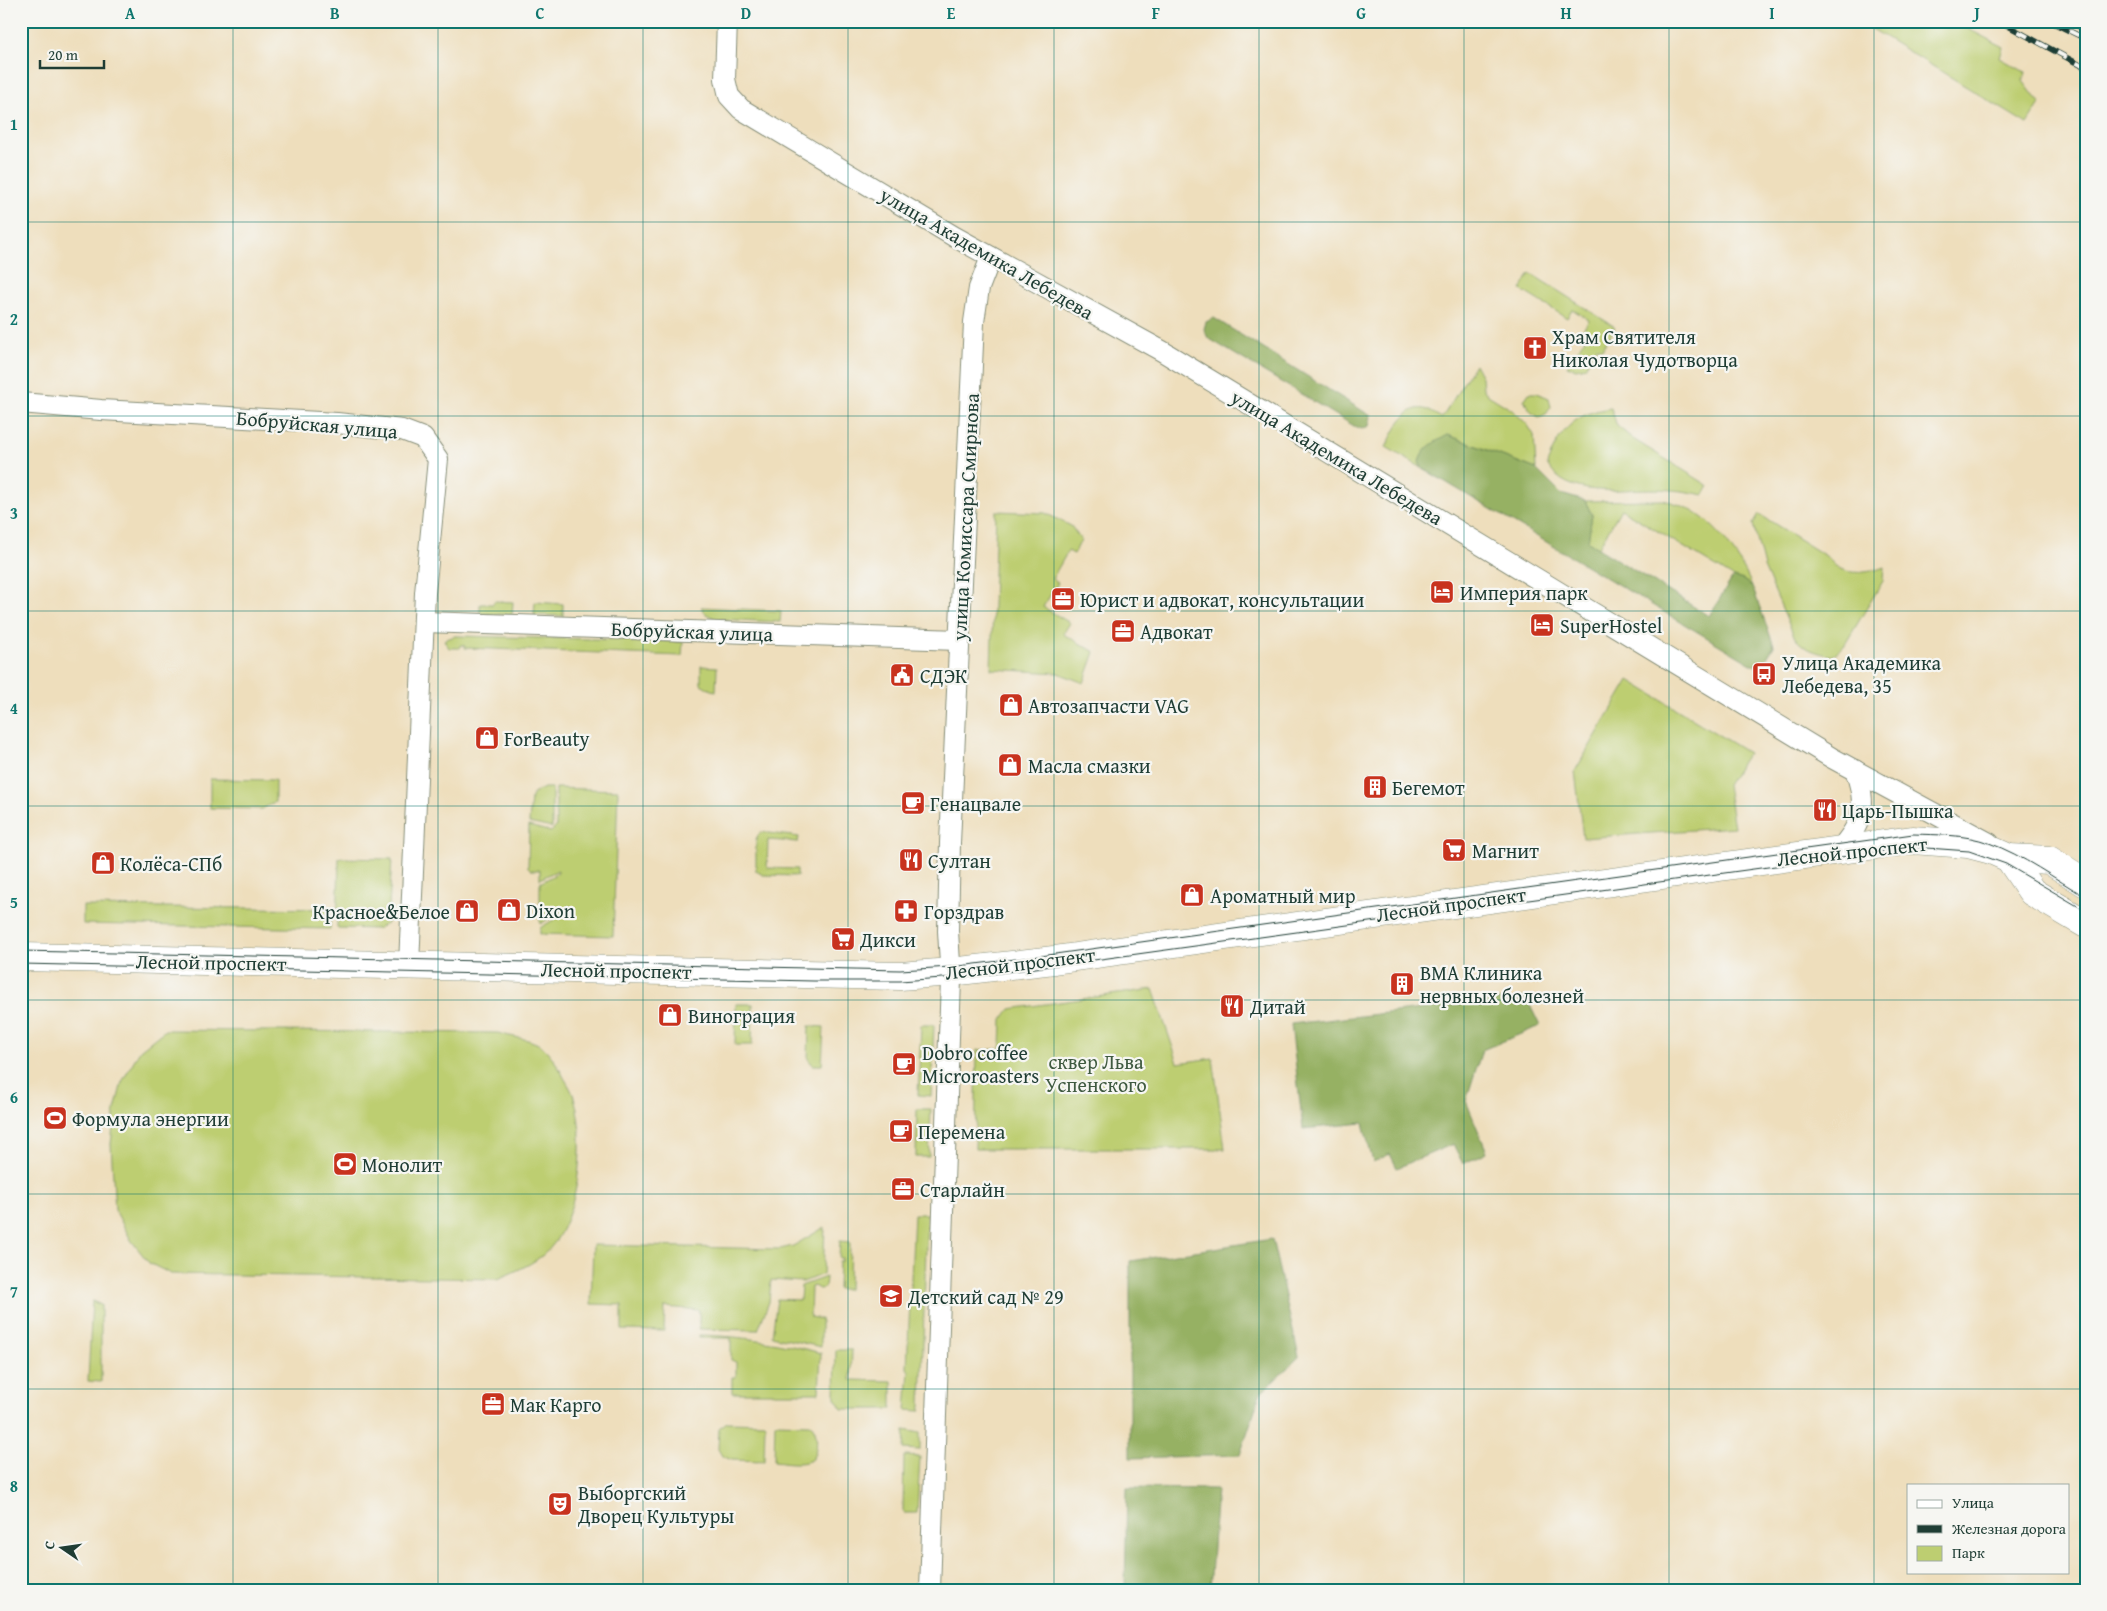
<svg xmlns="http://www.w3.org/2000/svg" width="2107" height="1611" font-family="'Gentium Book Plus',serif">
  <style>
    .green { fill: #bdce71; stroke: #6e8652 }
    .forest { fill: #96b163; stroke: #5a774c }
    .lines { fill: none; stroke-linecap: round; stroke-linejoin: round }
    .street-casing { stroke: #868e78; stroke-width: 22 }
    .secondary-casing { stroke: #868e78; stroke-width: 29 }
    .street { stroke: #fff; stroke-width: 20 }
    .secondary { stroke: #fff; stroke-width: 28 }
    .tram { stroke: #1f3d34; stroke-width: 1 }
    .rail-casing { stroke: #1f3d34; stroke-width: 5.5 }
    .rail { stroke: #f6f6f2; stroke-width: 4; stroke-dasharray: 11; stroke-linecap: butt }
    .grid { fill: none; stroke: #0f766e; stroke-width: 1; stroke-opacity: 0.55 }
    .labels { text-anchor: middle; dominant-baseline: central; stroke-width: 4.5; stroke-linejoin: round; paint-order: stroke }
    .street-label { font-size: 20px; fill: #1f3d34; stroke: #f6f6f2 }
    .poi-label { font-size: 20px; fill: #1f3d34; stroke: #f6f6f2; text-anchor: start }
    .park-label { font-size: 20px; fill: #3f5a40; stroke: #f6f6f2 }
    .neatline { fill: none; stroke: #0f766e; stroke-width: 2 }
    .grid-label { font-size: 16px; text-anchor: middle; font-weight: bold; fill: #0f766e }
  </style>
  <rect width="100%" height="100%" fill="#f6f6f2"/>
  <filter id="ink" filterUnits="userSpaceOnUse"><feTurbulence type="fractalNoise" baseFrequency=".02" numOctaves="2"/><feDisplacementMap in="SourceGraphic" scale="10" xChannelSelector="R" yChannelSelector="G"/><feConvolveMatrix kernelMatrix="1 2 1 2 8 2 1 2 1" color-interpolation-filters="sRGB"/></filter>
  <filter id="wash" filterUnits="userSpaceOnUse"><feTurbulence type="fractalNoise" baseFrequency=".0096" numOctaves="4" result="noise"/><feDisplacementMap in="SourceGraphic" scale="20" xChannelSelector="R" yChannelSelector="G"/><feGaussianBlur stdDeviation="1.12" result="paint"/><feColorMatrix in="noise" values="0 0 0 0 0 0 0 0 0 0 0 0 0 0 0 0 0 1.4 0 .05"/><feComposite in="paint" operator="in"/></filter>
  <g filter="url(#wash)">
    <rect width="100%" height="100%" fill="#eedebc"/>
    <g class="green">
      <path d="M 1859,21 L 1953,21 L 2003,47 L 2000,58 L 2025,72 L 2023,81 L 2037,100 L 2041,102 L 2027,124 Z"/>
      <path d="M 1530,273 L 1615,327 L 1602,349 L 1597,347 L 1585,367 L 1576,369 L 1567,366 L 1585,339 L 1580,335 L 1589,320 L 1572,309 L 1567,318 L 1521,290 Z"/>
      <path d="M 1475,364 L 1482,377 L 1483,389 L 1488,395 L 1512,410 L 1527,424 L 1534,435 L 1536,469 L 1448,435 L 1419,462 L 1422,468 L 1386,447 C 1394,433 1404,405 1424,409 C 1430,410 1437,416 1442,418 Z"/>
      <path d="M 1529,393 L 1537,393 L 1549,398 L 1551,407 L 1546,414 L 1539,417 L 1532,413 L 1524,400 Z"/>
      <path d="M 1611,408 L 1617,426 L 1633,439 L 1709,486 L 1704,495 C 1686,491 1668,489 1650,489 C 1618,489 1566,499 1547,464 C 1560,430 1574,413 1611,408 Z"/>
      <path d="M 1662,500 C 1706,507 1735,547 1752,586 L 1743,580 L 1733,577 L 1621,509 L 1598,548 L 1587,542 L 1592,515 L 1585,501 Z"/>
      <path d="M 996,511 L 1045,513 L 1071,526 L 1081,540 L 1074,554 L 1068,551 L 1052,579 L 1058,583 L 1043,607 L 1070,623 L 1063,634 L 1095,652 L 1084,683 L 1058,673 L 991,669 Z"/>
      <path d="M 1759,514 L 1829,558 C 1839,577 1868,574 1884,567 L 1883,581 L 1844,646 L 1832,656 C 1818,653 1805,650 1795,638 L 1764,567 L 1753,524 Z"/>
      <path d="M 494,601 L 513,602 L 512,615 L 480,614 L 480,604 L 493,604 Z"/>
      <path d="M 535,602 L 563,604 L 563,616 L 534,615 Z"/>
      <path d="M 701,607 L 781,611 L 780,622 L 716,619 L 706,614 Z"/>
      <path d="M 455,636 L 638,640 L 638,642 L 643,642 L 644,640 L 683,642 L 682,656 L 465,648 L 464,645 L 460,645 L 460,648 L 449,648 L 444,640 Z"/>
      <path d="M 701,666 L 717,667 L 716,691 L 711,690 L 701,684 Z"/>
      <path d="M 1629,680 L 1748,753 L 1727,785 L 1734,827 L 1583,838 L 1575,771 Z"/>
      <path d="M 210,779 L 275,780 L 275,802 L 262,809 L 210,808 Z"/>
      <path d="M 544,788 L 552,788 L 552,828 L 529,823 L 531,797 L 533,794 Z"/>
      <path d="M 556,788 L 618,790 L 613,936 L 540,934 L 540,928 L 571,909 L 570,906 L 540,924 L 540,883 L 558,873 L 558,870 L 540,879 L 540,870 L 531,870 L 528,867 L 529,826 L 551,832 L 556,827 Z"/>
      <path d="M 762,832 L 799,837 L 798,842 L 768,840 L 767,868 L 797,869 L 797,876 L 763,875 L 756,871 L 756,840 L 757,836 Z"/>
      <path d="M 339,858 L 392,859 L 388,922 L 378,929 L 337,928 Z"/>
      <path d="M 83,906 L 330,909 L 330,929 L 83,924 Z"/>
      <path d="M 1153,989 L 1178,1063 L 1213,1058 L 1225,1149 L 975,1149 L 977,1050 L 1001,1049 L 1002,1020 L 1010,1009 Z"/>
      <path d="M 736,1004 L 753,1004 L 752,1045 L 735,1045 Z"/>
      <path d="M 921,1025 L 934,1025 L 931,1096 L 918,1095 Z"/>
      <path d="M 809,1026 L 824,1027 L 822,1065 L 813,1065 L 808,1059 Z"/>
      <path d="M 165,1030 L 498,1033 C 510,1037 527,1038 538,1044 C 548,1049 557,1064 562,1074 C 565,1080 570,1087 573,1094 C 587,1137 580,1205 555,1242 C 541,1262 519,1269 498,1279 L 171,1274 L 149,1263 L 131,1240 L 115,1210 L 111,1144 L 115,1110 L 122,1082 L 140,1050 Z"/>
      <path d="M 917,1109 L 931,1109 L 929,1157 L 916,1157 Z"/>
      <path d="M 914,1214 L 927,1214 L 921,1405 L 920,1411 L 919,1411 L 906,1410 L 909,1371 L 907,1368 Z"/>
      <path d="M 825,1227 L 823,1274 L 803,1282 L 771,1280 L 769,1302 L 758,1330 L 699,1329 L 699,1310 L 665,1307 L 664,1331 L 622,1330 L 622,1305 L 591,1304 L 593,1245 L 780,1249 L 793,1246 Z"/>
      <path d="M 840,1241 L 850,1242 L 849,1289 L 838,1289 L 839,1261 L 842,1261 L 842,1258 L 839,1258 Z"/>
      <path d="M 826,1277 L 825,1288 L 819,1289 L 814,1286 L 811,1287 L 810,1317 L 821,1319 L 821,1347 L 772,1336 L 777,1299 L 800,1300 L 801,1286 Z"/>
      <path d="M 92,1301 L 101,1305 L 101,1382 L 88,1381 Z"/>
      <path d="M 699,1335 C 741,1336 780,1342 821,1353 L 819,1393 L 732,1393 L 732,1377 L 736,1377 L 736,1362 L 731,1360 L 731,1338 L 699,1338 Z"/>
      <path d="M 836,1350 L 852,1350 L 851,1380 L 892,1381 L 892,1409 L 842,1409 L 835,1398 Z"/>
      <path d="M 727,1422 L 765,1423 L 764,1461 L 732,1460 L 722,1456 L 718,1449 L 719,1428 Z"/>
      <path d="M 775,1423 L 810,1424 C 819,1428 819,1457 809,1461 C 800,1465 784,1462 774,1461 Z"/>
      <path d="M 905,1430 L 920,1433 L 920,1450 L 904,1449 Z"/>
      <path d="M 904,1456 L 920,1457 L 917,1513 L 904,1513 L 903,1511 Z"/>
    </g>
    <g class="forest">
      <path d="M 1214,318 L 1371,416 L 1369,426 L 1362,429 L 1354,426 L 1208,338 L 1204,329 L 1206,322 Z"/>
      <path d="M 1448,435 L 1536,469 L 1561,494 L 1585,501 L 1592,515 L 1588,542 L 1709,616 L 1733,577 L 1743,580 L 1752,586 L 1774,646 L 1761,668 L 1753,665 L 1422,468 L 1419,462 C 1423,447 1435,442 1448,435 Z"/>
      <path d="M 1526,997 L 1540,1026 L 1482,1050 L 1466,1101 L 1487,1152 L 1463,1164 L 1453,1144 L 1397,1168 L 1390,1154 L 1373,1162 L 1363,1123 L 1303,1129 L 1291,1024 Z"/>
      <path d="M 1272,1239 L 1299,1357 L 1260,1394 L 1240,1455 L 1130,1458 L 1130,1261 Z"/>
      <path d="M 1127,1488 L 1217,1489 L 1210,1590 L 1125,1590 Z"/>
    </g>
  </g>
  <g filter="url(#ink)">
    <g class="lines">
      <defs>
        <g id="street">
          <path d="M 727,21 L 725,79 L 729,96 L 741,109 L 955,237 L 1162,351 L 1832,758 L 1989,843"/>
          <path d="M 21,403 L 101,410 L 337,423 L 402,430 L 423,438 L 438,459 L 425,593 L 409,965"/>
          <path d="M 424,622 L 959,640"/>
          <path d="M 1839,850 C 1863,823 1868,805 1855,770"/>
          <path d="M 930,1590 L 951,979 L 948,931 L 950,843 L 974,322 L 979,288 L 991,257"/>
        </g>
        <g id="secondary">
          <path d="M 2009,858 L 2032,892 L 2086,924"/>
          <path d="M 21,957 L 900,976 L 951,972 L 1054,960 L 1912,840 L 1968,844 L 1991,850 L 2009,858 L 2049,860 L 2086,883"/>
        </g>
      </defs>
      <use href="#street" class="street-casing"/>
      <use href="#secondary" class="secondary-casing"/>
      <use href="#street" class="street"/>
      <use href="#secondary" class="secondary"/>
      <g class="tram">
        <path d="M 21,951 L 900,970 L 951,967 L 1048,955 L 1913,834 C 1937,835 1965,834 1989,843 C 2023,855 2055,879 2086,897"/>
        <path d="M 21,964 L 814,981 L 900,981 L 985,975 L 1913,847 L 1969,851 L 2006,864 L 2086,911"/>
      </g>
      <defs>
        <g id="rail">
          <path d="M 1999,21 L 2086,68"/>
          <path d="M 2049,21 L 2086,39"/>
          <path d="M 2069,21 L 2086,31"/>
        </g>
      </defs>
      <use href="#rail" class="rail-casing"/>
      <use href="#rail" class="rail"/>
    </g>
  </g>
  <path class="grid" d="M 233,21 L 233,1590M 438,21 L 438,1590M 643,21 L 643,1590M 848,21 L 848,1590M 1054,21 L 1054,1590M 1259,21 L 1259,1590M 1464,21 L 1464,1590M 1669,21 L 1669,1590M 1874,21 L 1874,1590M 21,222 L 2086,222M 21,416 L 2086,416M 21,611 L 2086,611M 21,806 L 2086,806M 21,1000 L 2086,1000M 21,1194 L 2086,1194M 21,1389 L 2086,1389"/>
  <defs>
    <symbol id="church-square" viewBox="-11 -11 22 22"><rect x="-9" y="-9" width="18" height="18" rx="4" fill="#c8321e" stroke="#f6f6f2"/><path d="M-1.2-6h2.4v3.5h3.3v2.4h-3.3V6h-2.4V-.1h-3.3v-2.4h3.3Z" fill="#fff"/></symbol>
    <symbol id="hotel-square" viewBox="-11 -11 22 22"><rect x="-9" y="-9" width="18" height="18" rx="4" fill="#c8321e" stroke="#f6f6f2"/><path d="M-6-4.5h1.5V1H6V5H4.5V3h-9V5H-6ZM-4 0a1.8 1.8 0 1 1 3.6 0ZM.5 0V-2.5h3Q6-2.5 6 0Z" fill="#fff"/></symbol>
    <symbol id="office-square" viewBox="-11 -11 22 22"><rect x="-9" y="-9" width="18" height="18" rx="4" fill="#c8321e" stroke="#f6f6f2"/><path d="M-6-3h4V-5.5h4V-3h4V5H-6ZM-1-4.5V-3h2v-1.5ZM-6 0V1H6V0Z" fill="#fff"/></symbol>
    <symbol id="bus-square" viewBox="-11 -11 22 22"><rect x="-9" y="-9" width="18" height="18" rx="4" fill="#c8321e" stroke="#f6f6f2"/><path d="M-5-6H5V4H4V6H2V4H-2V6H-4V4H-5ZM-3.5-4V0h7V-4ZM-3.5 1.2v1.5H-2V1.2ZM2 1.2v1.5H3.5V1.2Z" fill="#fff"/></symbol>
    <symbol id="civic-square" viewBox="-11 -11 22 22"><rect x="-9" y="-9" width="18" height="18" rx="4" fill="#c8321e" stroke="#f6f6f2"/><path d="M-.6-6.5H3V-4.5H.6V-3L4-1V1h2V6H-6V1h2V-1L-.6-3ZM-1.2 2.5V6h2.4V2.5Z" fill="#fff"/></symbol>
    <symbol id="shop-square" viewBox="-11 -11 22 22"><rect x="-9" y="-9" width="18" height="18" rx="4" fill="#c8321e" stroke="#f6f6f2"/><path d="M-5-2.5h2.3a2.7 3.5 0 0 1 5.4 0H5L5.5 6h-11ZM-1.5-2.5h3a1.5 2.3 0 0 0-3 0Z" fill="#fff"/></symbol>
    <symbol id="building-square" viewBox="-11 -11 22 22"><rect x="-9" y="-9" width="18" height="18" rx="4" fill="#c8321e" stroke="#f6f6f2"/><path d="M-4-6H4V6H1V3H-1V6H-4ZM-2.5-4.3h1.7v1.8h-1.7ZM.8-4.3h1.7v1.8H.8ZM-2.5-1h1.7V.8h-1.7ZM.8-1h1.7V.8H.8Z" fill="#fff"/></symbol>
    <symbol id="cafe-square" viewBox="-11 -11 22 22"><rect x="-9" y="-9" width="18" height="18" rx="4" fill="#c8321e" stroke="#f6f6f2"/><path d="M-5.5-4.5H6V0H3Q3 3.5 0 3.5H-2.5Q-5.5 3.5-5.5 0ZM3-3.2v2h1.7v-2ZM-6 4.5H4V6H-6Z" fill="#fff"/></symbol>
    <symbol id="restaurant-square" viewBox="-11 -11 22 22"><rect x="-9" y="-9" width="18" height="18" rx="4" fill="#c8321e" stroke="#f6f6f2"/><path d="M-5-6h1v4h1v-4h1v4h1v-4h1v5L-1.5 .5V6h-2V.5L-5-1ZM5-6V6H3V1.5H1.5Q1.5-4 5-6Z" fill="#fff"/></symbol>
    <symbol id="supermarket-square" viewBox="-11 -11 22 22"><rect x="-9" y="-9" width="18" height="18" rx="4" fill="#c8321e" stroke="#f6f6f2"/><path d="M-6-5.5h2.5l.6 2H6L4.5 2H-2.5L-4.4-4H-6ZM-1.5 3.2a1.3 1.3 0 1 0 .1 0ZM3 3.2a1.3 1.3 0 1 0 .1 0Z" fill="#fff"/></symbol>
    <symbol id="pharmacy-square" viewBox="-11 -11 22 22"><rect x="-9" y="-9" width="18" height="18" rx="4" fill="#c8321e" stroke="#f6f6f2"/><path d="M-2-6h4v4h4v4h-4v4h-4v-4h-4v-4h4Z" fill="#fff"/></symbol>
    <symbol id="stadium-square" viewBox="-11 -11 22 22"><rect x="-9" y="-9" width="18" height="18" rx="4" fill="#c8321e" stroke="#f6f6f2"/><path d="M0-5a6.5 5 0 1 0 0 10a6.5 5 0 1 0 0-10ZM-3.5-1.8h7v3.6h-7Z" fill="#fff"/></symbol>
    <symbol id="school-square" viewBox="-11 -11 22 22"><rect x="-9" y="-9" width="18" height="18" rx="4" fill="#c8321e" stroke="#f6f6f2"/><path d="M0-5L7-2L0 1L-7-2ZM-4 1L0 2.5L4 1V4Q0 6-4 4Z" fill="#fff"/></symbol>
    <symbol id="theatre-square" viewBox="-11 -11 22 22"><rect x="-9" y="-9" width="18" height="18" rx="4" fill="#c8321e" stroke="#f6f6f2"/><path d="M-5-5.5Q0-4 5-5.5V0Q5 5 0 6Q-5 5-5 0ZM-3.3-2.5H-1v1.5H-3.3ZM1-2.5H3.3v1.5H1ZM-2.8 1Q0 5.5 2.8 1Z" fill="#fff"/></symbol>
  </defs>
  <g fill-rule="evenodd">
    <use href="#church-square" x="1521" y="334" width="28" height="28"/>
    <use href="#hotel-square" x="1428" y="578" width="28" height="28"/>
    <use href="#office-square" x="1049" y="585" width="28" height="28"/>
    <use href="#hotel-square" x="1528" y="611" width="28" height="28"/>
    <use href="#office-square" x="1109" y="617" width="28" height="28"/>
    <use href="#bus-square" x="1750" y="660" width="28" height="28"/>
    <use href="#civic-square" x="888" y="661" width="28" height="28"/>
    <use href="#shop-square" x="997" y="691" width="28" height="28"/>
    <use href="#shop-square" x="473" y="724" width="28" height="28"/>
    <use href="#shop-square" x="996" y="751" width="28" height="28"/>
    <use href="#building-square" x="1361" y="773" width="28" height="28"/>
    <use href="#cafe-square" x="899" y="789" width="28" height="28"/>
    <use href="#restaurant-square" x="1811" y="796" width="28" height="28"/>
    <use href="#supermarket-square" x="1440" y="836" width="28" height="28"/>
    <use href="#restaurant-square" x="897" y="846" width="28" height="28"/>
    <use href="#shop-square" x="89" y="849" width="28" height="28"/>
    <use href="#shop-square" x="1178" y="881" width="28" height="28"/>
    <use href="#shop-square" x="495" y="896" width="28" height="28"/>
    <use href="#shop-square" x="453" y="897" width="28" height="28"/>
    <use href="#pharmacy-square" x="892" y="897" width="28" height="28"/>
    <use href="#supermarket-square" x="829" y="925" width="28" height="28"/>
    <use href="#building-square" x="1388" y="970" width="28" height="28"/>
    <use href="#restaurant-square" x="1218" y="992" width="28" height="28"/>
    <use href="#shop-square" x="656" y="1001" width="28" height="28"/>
    <use href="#cafe-square" x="890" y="1050" width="28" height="28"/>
    <use href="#stadium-square" x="41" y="1104" width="28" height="28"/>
    <use href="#cafe-square" x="887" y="1117" width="28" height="28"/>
    <use href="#stadium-square" x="331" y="1150" width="28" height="28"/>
    <use href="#office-square" x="889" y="1175" width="28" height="28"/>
    <use href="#school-square" x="877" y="1282" width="28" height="28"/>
    <use href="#office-square" x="479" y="1390" width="28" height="28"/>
    <use href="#theatre-square" x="546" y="1490" width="28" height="28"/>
  </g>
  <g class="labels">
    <g class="street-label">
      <text transform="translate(987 253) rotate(30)">улица Академика Лебедева</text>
      <text transform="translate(317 424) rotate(5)">Бобруйская улица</text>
      <text transform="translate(1337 457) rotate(31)">улица Академика Лебедева</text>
      <text transform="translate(965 517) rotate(-87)">улица Комиссара Смирнова</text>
      <text transform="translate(692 631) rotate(2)">Бобруйская улица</text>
      <text transform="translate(1852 851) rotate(-6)">Лесной проспект</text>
      <text transform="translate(1451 904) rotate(-8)">Лесной проспект</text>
      <text transform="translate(211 962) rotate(1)">Лесной проспект</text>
      <text transform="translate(1020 963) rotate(-7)">Лесной проспект</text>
      <text transform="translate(616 970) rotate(1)">Лесной проспект</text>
    </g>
    <g class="poi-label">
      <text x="1552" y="336">Храм Святителя<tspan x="1552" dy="23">Николая Чудотворца</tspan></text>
      <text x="1460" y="592">Империя парк</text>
      <text x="1080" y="599">Юрист и адвокат, консультации</text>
      <text x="1560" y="625">SuperHostel</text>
      <text x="1140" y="631">Адвокат</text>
      <text x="1782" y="662">Улица Академика<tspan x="1782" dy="23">Лебедева, 35</tspan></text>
      <text x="920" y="675">СДЭК</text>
      <text x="1028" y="705">Автозапчасти VAG</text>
      <text x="504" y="738">ForBeauty</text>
      <text x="1028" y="765">Масла смазки</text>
      <text x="1392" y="787">Бегемот</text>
      <text x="930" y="803">Генацвале</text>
      <text x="1842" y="810">Царь-Пышка</text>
      <text x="1472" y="850">Магнит</text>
      <text x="928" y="860">Султан</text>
      <text x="120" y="863">Колёса-СПб</text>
      <text x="1210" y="895">Ароматный мир</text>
      <text x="526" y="910">Dixon</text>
      <text x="450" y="911" text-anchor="end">Красное&amp;Белое</text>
      <text x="924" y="911">Горздрав</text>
      <text x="860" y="939">Дикси</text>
      <text x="1420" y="972">ВМА Клиника<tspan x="1420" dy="23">нервных болезней</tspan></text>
      <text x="1250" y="1006">Дитай</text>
      <text x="688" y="1015">Винограция</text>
      <text x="922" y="1052">Dobro coffee<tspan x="922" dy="23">Microroasters</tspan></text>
      <text x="72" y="1118">Формула энергии</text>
      <text x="918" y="1131">Перемена</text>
      <text x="362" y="1164">Монолит</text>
      <text x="920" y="1189">Старлайн</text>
      <text x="908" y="1296">Детский сад № 29</text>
      <text x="510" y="1404">Мак Карго</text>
      <text x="578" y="1492">Выборгский<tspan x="578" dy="23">Дворец Культуры</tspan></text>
    </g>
    <g class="park-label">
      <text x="1096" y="1061">сквер Льва<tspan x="1096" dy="23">Успенского</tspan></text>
    </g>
  </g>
  <rect width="2107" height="1611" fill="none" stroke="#f6f6f2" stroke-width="55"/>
  <rect x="1907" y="1484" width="162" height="90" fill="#f6f6f2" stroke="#a0aca6"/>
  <rect x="1917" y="1500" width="25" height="8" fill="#ffffff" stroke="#a0aca6"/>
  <text x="1952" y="1508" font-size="15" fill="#1f3d34">Улица</text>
  <rect x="1917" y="1525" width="25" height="8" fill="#1f3d34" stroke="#a0aca6"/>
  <text x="1952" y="1534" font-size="15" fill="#1f3d34">Железная дорога</text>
  <rect x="1917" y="1546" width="25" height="15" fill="#bdce71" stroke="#a0aca6"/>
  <text x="1952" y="1558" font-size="15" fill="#1f3d34">Парк</text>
  <g transform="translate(62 1548) rotate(283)" stroke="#f6f6f2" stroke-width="4" paint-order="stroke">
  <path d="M0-4L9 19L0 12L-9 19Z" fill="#1f3d34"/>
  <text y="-8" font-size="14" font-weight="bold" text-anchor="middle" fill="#1f3d34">С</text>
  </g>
  <path d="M40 60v8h64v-8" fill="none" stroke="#1f3d34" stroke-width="2.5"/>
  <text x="48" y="60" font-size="15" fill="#1f3d34" stroke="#f6f6f2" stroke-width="4" paint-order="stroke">20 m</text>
  <rect x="28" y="28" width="2052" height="1556" class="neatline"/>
  <g class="grid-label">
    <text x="130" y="19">A</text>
    <text x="335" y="19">B</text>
    <text x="540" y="19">C</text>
    <text x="746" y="19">D</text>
    <text x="951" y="19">E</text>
    <text x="1156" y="19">F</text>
    <text x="1361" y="19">G</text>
    <text x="1566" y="19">H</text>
    <text x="1772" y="19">I</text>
    <text x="1977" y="19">J</text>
    <text x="14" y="130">1</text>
    <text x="14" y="325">2</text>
    <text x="14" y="519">3</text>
    <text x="14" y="714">4</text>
    <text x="14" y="908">5</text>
    <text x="14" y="1103">6</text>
    <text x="14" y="1297">7</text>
    <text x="14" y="1492">8</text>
  </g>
</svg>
